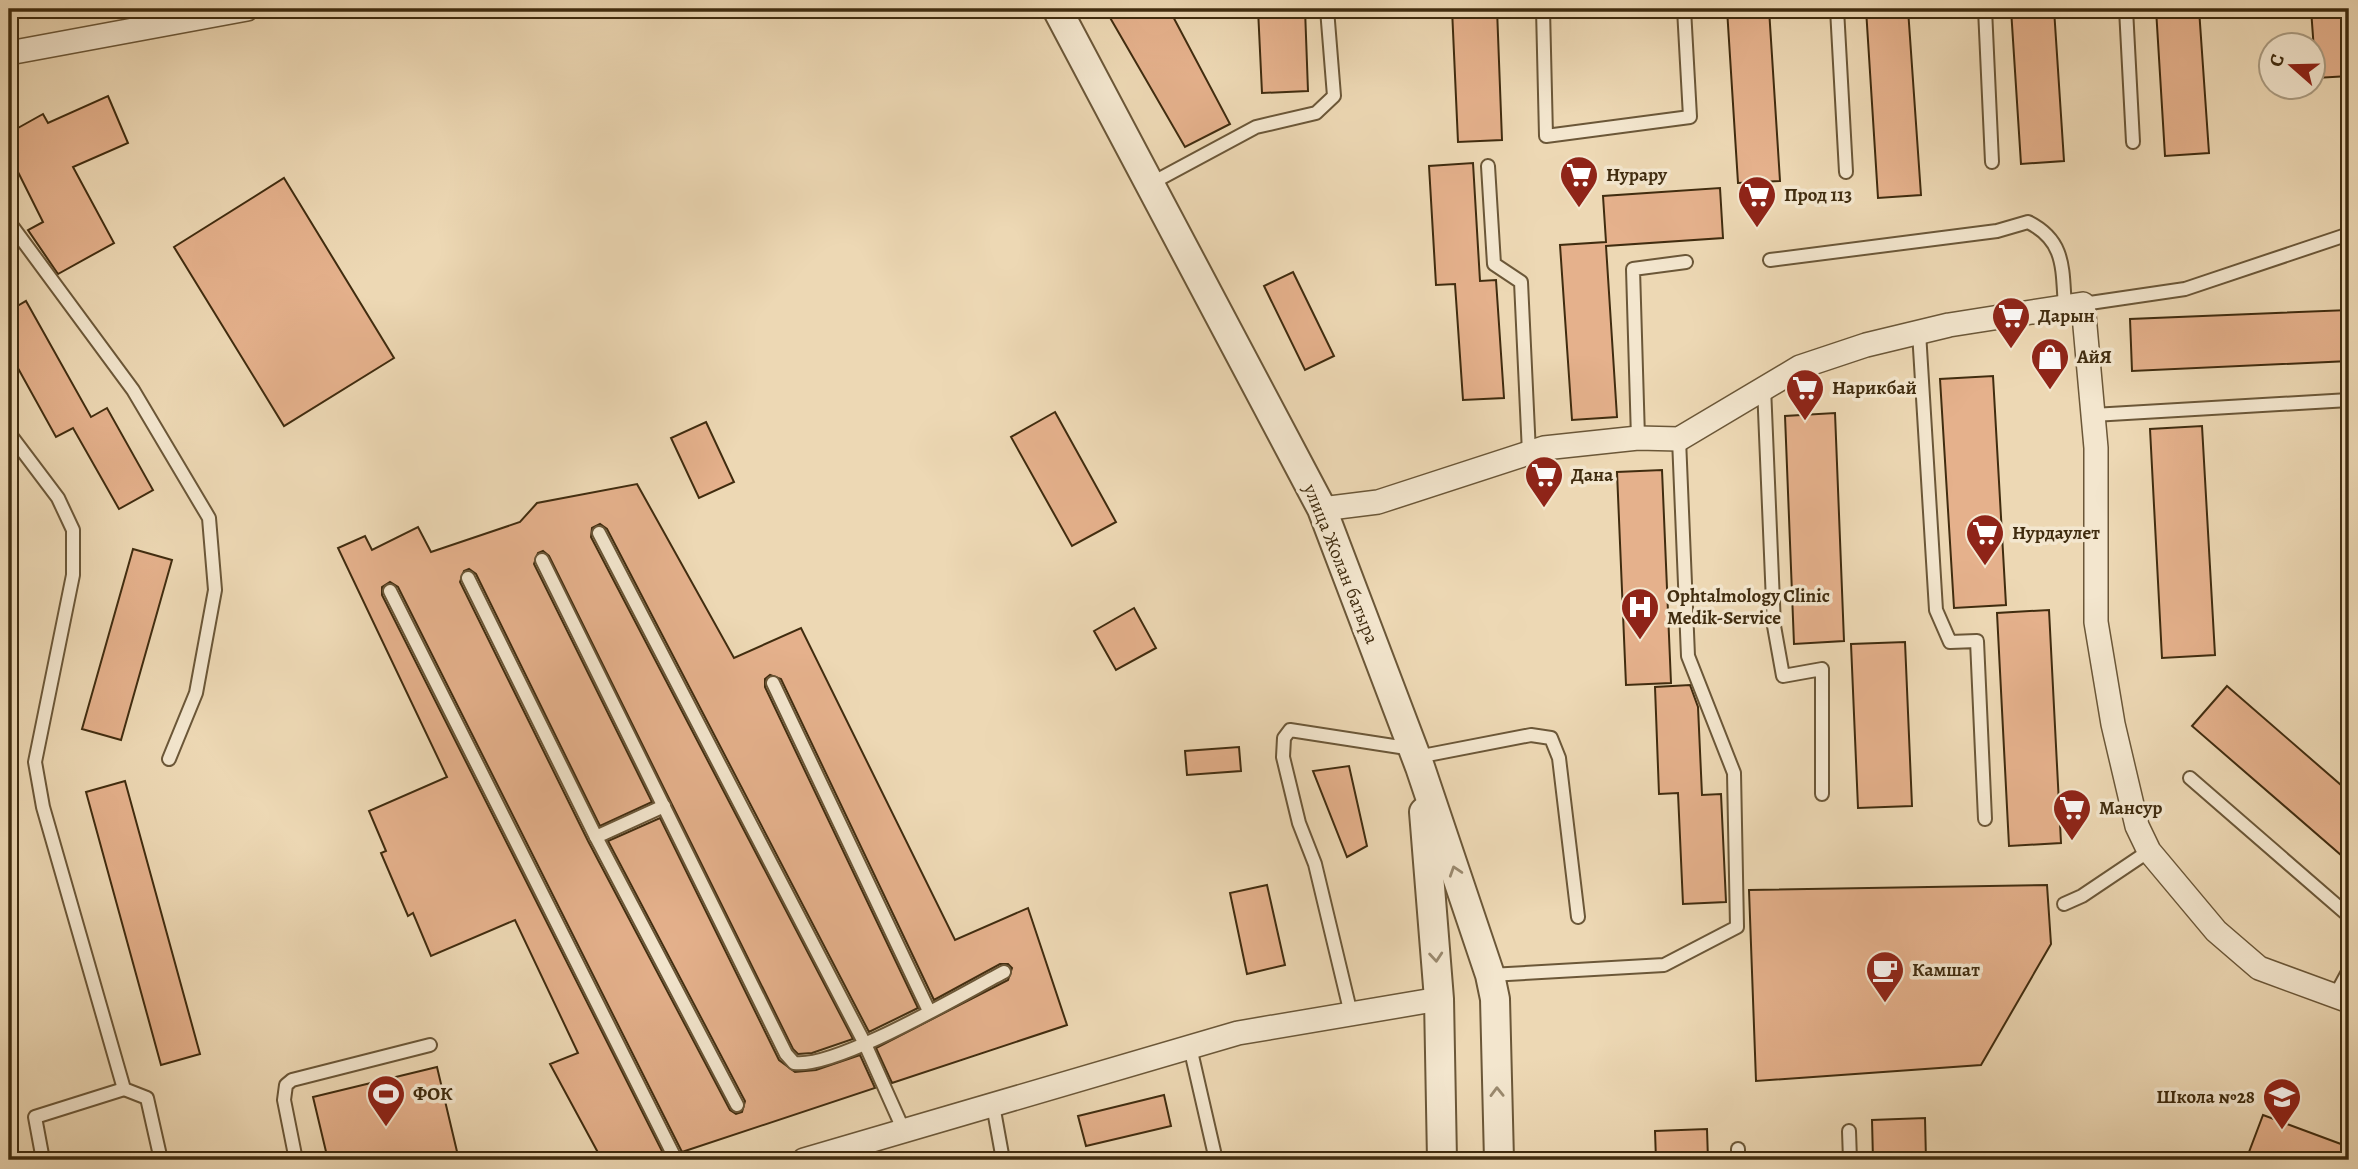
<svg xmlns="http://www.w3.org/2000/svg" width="2358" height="1169" font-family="Alegreya,serif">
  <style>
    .building { fill: #e5b18c; stroke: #402c0f; stroke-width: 2 }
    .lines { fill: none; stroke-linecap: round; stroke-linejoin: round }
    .service-casing { stroke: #6b5738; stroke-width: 16 }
    .minor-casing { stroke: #6b5738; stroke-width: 26 }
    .tertiary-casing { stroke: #6b5738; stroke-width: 32 }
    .service { stroke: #f3e6ce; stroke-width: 12 }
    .minor { stroke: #f3e6ce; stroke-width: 23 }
    .tertiary { stroke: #f3e6ce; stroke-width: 28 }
    .oneway { stroke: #9a896e }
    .labels { text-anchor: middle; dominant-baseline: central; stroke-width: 7; stroke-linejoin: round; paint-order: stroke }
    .poi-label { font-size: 19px; font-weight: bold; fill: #402c0f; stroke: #f3e6ce; text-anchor: start }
    .street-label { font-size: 19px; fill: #402c0f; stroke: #f3e6ce }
  </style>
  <rect width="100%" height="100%" fill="#edd8b4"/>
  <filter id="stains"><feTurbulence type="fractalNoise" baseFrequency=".00286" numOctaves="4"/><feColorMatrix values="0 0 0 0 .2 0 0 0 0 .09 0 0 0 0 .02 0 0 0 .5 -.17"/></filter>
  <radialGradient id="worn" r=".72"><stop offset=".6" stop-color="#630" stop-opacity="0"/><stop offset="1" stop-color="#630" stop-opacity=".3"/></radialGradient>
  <g class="building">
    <path d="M 1105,9 L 1169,9 L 1230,124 L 1185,147 Z"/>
    <path d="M 1258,9 L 1305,9 L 1308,91 L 1262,93 Z"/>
    <path d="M 1452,9 L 1497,9 L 1502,140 L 1458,142 Z"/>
    <path d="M 1727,9 L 1769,9 L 1780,181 L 1738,183 Z"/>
    <path d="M 1866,9 L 1908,9 L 1921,195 L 1878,198 Z"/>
    <path d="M 2011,9 L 2054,9 L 2064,161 L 2021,164 Z"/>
    <path d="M 2156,9 L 2199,9 L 2209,153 L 2165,156 Z"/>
    <path d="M 2311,9 L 2349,9 L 2349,76 L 2316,78 Z"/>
    <path d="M 108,96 L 128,143 L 73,167 L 114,243 L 58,274 L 28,230 L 43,222 L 9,154 L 9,133 L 43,114 L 48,123 Z"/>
    <path d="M 1473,163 L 1480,281 L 1496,280 L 1504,398 L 1463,400 L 1455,284 L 1436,285 L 1429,166 Z"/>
    <path d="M 284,178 L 394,358 L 284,426 L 174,247 Z"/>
    <path d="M 1720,188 L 1723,238 L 1606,246 L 1617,417 L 1572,420 L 1560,245 L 1606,242 L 1603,196 Z"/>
    <path d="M 1293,272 L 1334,356 L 1305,370 L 1264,286 Z"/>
    <path d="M 26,301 L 91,417 L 107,408 L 153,490 L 119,509 L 73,428 L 56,437 L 9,352 L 9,311 Z"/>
    <path d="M 2349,310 L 2349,361 L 2132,371 L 2130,319 Z"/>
    <path d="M 1993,376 L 2006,605 L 1954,608 L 1940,379 Z"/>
    <path d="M 1055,412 L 1116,522 L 1072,546 L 1011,437 Z"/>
    <path d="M 1835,413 L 1844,641 L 1794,644 L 1785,416 Z"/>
    <path d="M 706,422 L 734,482 L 699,498 L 671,438 Z"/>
    <path d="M 2202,426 L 2215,655 L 2162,658 L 2150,429 Z"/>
    <path d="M 1662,470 L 1671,683 L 1626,685 L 1617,472 Z"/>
    <path d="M 637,484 L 734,658 L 801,628 L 955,940 L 1028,908 L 1067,1025 L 892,1083 L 876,1048 L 1008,980 L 1012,968 L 1008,964 L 1000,964 L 934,1000 L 781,679 L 770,675 L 765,679 L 765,687 L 918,1008 L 869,1032 L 607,529 L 600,524 L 592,528 L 591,537 L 853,1039 L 812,1053 L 798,1054 L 793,1049 L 549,556 L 543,551 L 538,553 L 534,564 L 652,802 L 600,826 L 476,574 L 469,569 L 464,571 L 460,582 L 588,841 L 730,1110 L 736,1114 L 742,1112 L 745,1101 L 608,841 L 660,818 L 779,1060 L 795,1072 L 816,1070 L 860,1055 L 875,1088 L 682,1152 L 398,587 L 390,582 L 382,587 L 382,595 L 665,1157 L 655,1160 L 602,1160 L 550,1064 L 578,1053 L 515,920 L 431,956 L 413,913 L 408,916 L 381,853 L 386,851 L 369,811 L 447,777 L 338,548 L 365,536 L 372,550 L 418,527 L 431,552 L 520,522 L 537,503 Z"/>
    <path d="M 133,549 L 172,560 L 121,740 L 82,729 Z"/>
    <path d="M 1134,608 L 1156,648 L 1116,670 L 1094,631 Z"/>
    <path d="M 2049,610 L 2061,843 L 2009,846 L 1997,613 Z"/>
    <path d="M 1905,642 L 1912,806 L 1858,808 L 1851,644 Z"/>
    <path d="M 1690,685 L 1698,707 L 1702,795 L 1721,794 L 1726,902 L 1683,904 L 1678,793 L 1659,794 L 1655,687 Z"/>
    <path d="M 2227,686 L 2349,792 L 2349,862 L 2192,726 Z"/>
    <path d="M 1239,747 L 1241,771 L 1187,775 L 1185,751 Z"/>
    <path d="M 1349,766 L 1367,846 L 1347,857 L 1313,771 Z"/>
    <path d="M 125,781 L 200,1054 L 161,1065 L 86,792 Z"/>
    <path d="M 1267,885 L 1285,965 L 1247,974 L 1230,893 Z"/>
    <path d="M 2047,885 L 2051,944 L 1981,1065 L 1756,1081 L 1749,890 Z"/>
    <path d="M 437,1067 L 459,1160 L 328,1160 L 313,1097 Z"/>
    <path d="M 1164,1095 L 1171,1126 L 1086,1146 L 1078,1116 Z"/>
    <path d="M 2263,1115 L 2349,1147 L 2349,1160 L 2246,1160 Z"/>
    <path d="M 1925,1118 L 1926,1160 L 1873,1160 L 1872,1120 Z"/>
    <path d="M 1707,1129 L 1708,1160 L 1656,1160 L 1655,1131 Z"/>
  </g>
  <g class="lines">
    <defs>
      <g id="service">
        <path d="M 1543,9 L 1546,136 L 1690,117 L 1684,9"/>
        <path d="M 1837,9 L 1846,172"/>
        <path d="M 1985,9 L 1992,162"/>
        <path d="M 2126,9 L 2133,142"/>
        <path d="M 1488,166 L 1494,264 L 1521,282 L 1529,453"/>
        <path d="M 1150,184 L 1256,127 L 1316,113 L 1334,96 L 1327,9"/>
        <path d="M 9,222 L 133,390 L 209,518 L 215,590 L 196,693 L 169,759"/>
        <path d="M 1770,260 L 1997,231 L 2028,222 C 2066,241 2062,269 2065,307"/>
        <path d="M 2083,304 L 2185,289 L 2349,234"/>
        <path d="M 1919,332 L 1936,610 L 1950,642 L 1977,641 L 1985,819"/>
        <path d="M 1764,387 L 1774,626 L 1783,676 L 1822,669 L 1822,794"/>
        <path d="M 2093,415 L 2349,400"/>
        <path d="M 9,433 L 58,498 L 73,530 L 73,575 L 35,762 L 43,807 L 124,1089 L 147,1098 L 161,1160"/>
        <path d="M 1638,438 L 1633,269 L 1686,262"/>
        <path d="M 599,533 L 865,1044 L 904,1131"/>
        <path d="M 542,560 L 786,1054 L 794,1063 C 836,1069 962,994 1004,972"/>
        <path d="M 468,578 L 596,837"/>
        <path d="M 390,591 L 676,1160"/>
        <path d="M 773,683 L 929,1011"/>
        <path d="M 1417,757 L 1531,735 L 1551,738 L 1559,758 L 1578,917"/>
        <path d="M 2190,778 L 2349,916"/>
        <path d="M 664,806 L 596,837 L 737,1105"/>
        <path d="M 2064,904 L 2082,896 L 2149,851"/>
        <path d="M 1490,975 L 1664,965 L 1737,927 L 1734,773 L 1688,656 L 1679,439"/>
        <path d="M 2335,996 L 2349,970"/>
        <path d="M 1351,1014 L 1315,864 L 1299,823 L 1283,757 L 1284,738 L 1290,730 L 1413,749"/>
        <path d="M 1190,1047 L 1216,1160"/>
        <path d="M 993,1105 L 1003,1160"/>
        <path d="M 1849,1131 L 1850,1160"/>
        <path d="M 1738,1149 L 1738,1160"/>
        <path d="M 43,1160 L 35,1117 L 124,1089"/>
        <path d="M 296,1160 L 284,1100 L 286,1085 L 292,1080 L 430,1045"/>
      </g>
      <g id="minor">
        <path d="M 9,53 L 247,9"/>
        <path d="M 1322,509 L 1378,502 L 1544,448 L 1638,438 L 1679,439 L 1800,367 L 1866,345 L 1949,325 L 2083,304 L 2096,448 L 2096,622 L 2113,724 L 2137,826 L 2149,851 L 2216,931 L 2259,968 L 2349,1001"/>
        <path d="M 804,1160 L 1238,1033 L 1439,999"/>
      </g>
      <g id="tertiary">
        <path d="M 1057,9 L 1322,509 L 1420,767 L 1490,975 L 1495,999 L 1499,1160"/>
        <path d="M 1424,812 L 1439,999 L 1442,1160"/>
      </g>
    </defs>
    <use href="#service" class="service-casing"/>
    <use href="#minor" class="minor-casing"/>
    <use href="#tertiary" class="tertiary-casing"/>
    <use href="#service" class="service"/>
    <use href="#minor" class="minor"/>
    <use href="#tertiary" class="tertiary"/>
  </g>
  <defs><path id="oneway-chevron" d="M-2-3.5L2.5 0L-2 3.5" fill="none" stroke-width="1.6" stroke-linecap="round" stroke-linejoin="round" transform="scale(1.75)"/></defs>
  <g class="oneway">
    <use href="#oneway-chevron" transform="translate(1455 871) rotate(-108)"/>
    <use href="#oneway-chevron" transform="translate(1436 957) rotate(85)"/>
    <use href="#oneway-chevron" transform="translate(1497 1092) rotate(-91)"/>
  </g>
  <defs>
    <symbol id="supermarket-pin" viewBox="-11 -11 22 30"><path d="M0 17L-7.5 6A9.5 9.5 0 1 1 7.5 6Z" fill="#8f2418" stroke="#f3e6ce"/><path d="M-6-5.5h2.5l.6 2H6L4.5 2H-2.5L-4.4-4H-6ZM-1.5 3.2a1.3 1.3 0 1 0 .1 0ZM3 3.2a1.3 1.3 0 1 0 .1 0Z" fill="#fff"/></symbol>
    <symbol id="shop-pin" viewBox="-11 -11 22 30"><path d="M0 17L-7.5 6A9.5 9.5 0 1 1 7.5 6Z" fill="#8f2418" stroke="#f3e6ce"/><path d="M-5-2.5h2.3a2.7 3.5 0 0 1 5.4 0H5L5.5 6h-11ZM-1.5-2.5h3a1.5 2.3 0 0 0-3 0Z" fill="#fff"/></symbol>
    <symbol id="hospital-pin" viewBox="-11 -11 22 30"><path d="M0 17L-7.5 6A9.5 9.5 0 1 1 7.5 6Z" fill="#8f2418" stroke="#f3e6ce"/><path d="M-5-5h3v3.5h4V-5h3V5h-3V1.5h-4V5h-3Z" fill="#fff"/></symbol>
    <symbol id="cafe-pin" viewBox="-11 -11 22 30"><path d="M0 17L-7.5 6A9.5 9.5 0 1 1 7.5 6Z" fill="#8f2418" stroke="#f3e6ce"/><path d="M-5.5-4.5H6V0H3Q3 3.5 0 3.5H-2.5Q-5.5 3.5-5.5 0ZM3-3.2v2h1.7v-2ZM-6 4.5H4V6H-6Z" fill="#fff"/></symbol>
    <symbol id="stadium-pin" viewBox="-11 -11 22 30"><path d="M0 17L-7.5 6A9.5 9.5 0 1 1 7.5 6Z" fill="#8f2418" stroke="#f3e6ce"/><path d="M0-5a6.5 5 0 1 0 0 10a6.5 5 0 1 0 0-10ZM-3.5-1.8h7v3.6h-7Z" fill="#fff"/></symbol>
    <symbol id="school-pin" viewBox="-11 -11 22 30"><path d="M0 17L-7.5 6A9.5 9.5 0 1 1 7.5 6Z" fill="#8f2418" stroke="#f3e6ce"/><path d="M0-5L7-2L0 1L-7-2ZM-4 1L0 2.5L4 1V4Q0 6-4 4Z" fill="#fff"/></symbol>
  </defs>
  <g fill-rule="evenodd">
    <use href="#supermarket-pin" x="1557" y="153" width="44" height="60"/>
    <use href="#supermarket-pin" x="1735" y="173" width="44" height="60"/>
    <use href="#supermarket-pin" x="1989" y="294" width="44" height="60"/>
    <use href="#shop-pin" x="2028" y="335" width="44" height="60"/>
    <use href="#supermarket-pin" x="1783" y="366" width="44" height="60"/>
    <use href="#supermarket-pin" x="1522" y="453" width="44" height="60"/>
    <use href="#supermarket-pin" x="1963" y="511" width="44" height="60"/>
    <use href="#hospital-pin" x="1618" y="585" width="44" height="60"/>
    <use href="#supermarket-pin" x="2050" y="786" width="44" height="60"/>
    <use href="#cafe-pin" x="1863" y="948" width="44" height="60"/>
    <use href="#stadium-pin" x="364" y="1072" width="44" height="60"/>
    <use href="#school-pin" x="2260" y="1075" width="44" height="60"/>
  </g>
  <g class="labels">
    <g class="poi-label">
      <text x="1606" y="175">Нурару</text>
      <text x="1784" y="195">Прод 113</text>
      <text x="2038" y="316">Дарын</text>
      <text x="2077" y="357">АйЯ</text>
      <text x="1832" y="388">Нарикбай</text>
      <text x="1571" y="475">Дана</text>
      <text x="2012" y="533">Нурдаулет</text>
      <text x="1667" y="596">Ophtalmology Clinic<tspan x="1667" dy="22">Medik-Service</tspan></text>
      <text x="2099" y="808">Мансур</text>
      <text x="1912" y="970">Камшат</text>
      <text x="413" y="1094">ФОК</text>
      <text x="2255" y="1097" text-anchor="end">Школа №28</text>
    </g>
    <g class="street-label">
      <text transform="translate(1341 564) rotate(68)">улица Жолан батыра</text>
    </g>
  </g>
  <rect width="2358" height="1169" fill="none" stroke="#edd8b4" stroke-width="35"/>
  <rect x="10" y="10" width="2337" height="1148" fill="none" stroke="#402c0f" stroke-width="3.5"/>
  <rect x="18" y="18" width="2323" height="1134" fill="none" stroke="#402c0f" stroke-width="2"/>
  <g transform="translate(2292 66) rotate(290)"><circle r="33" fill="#f3e6ce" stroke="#ab9c82" stroke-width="2"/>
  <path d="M0-5L12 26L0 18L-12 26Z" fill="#8f2418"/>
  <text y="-10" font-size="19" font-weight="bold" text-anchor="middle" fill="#402c0f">С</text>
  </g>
  <rect width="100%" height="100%" filter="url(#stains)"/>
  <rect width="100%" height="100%" fill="url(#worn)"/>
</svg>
